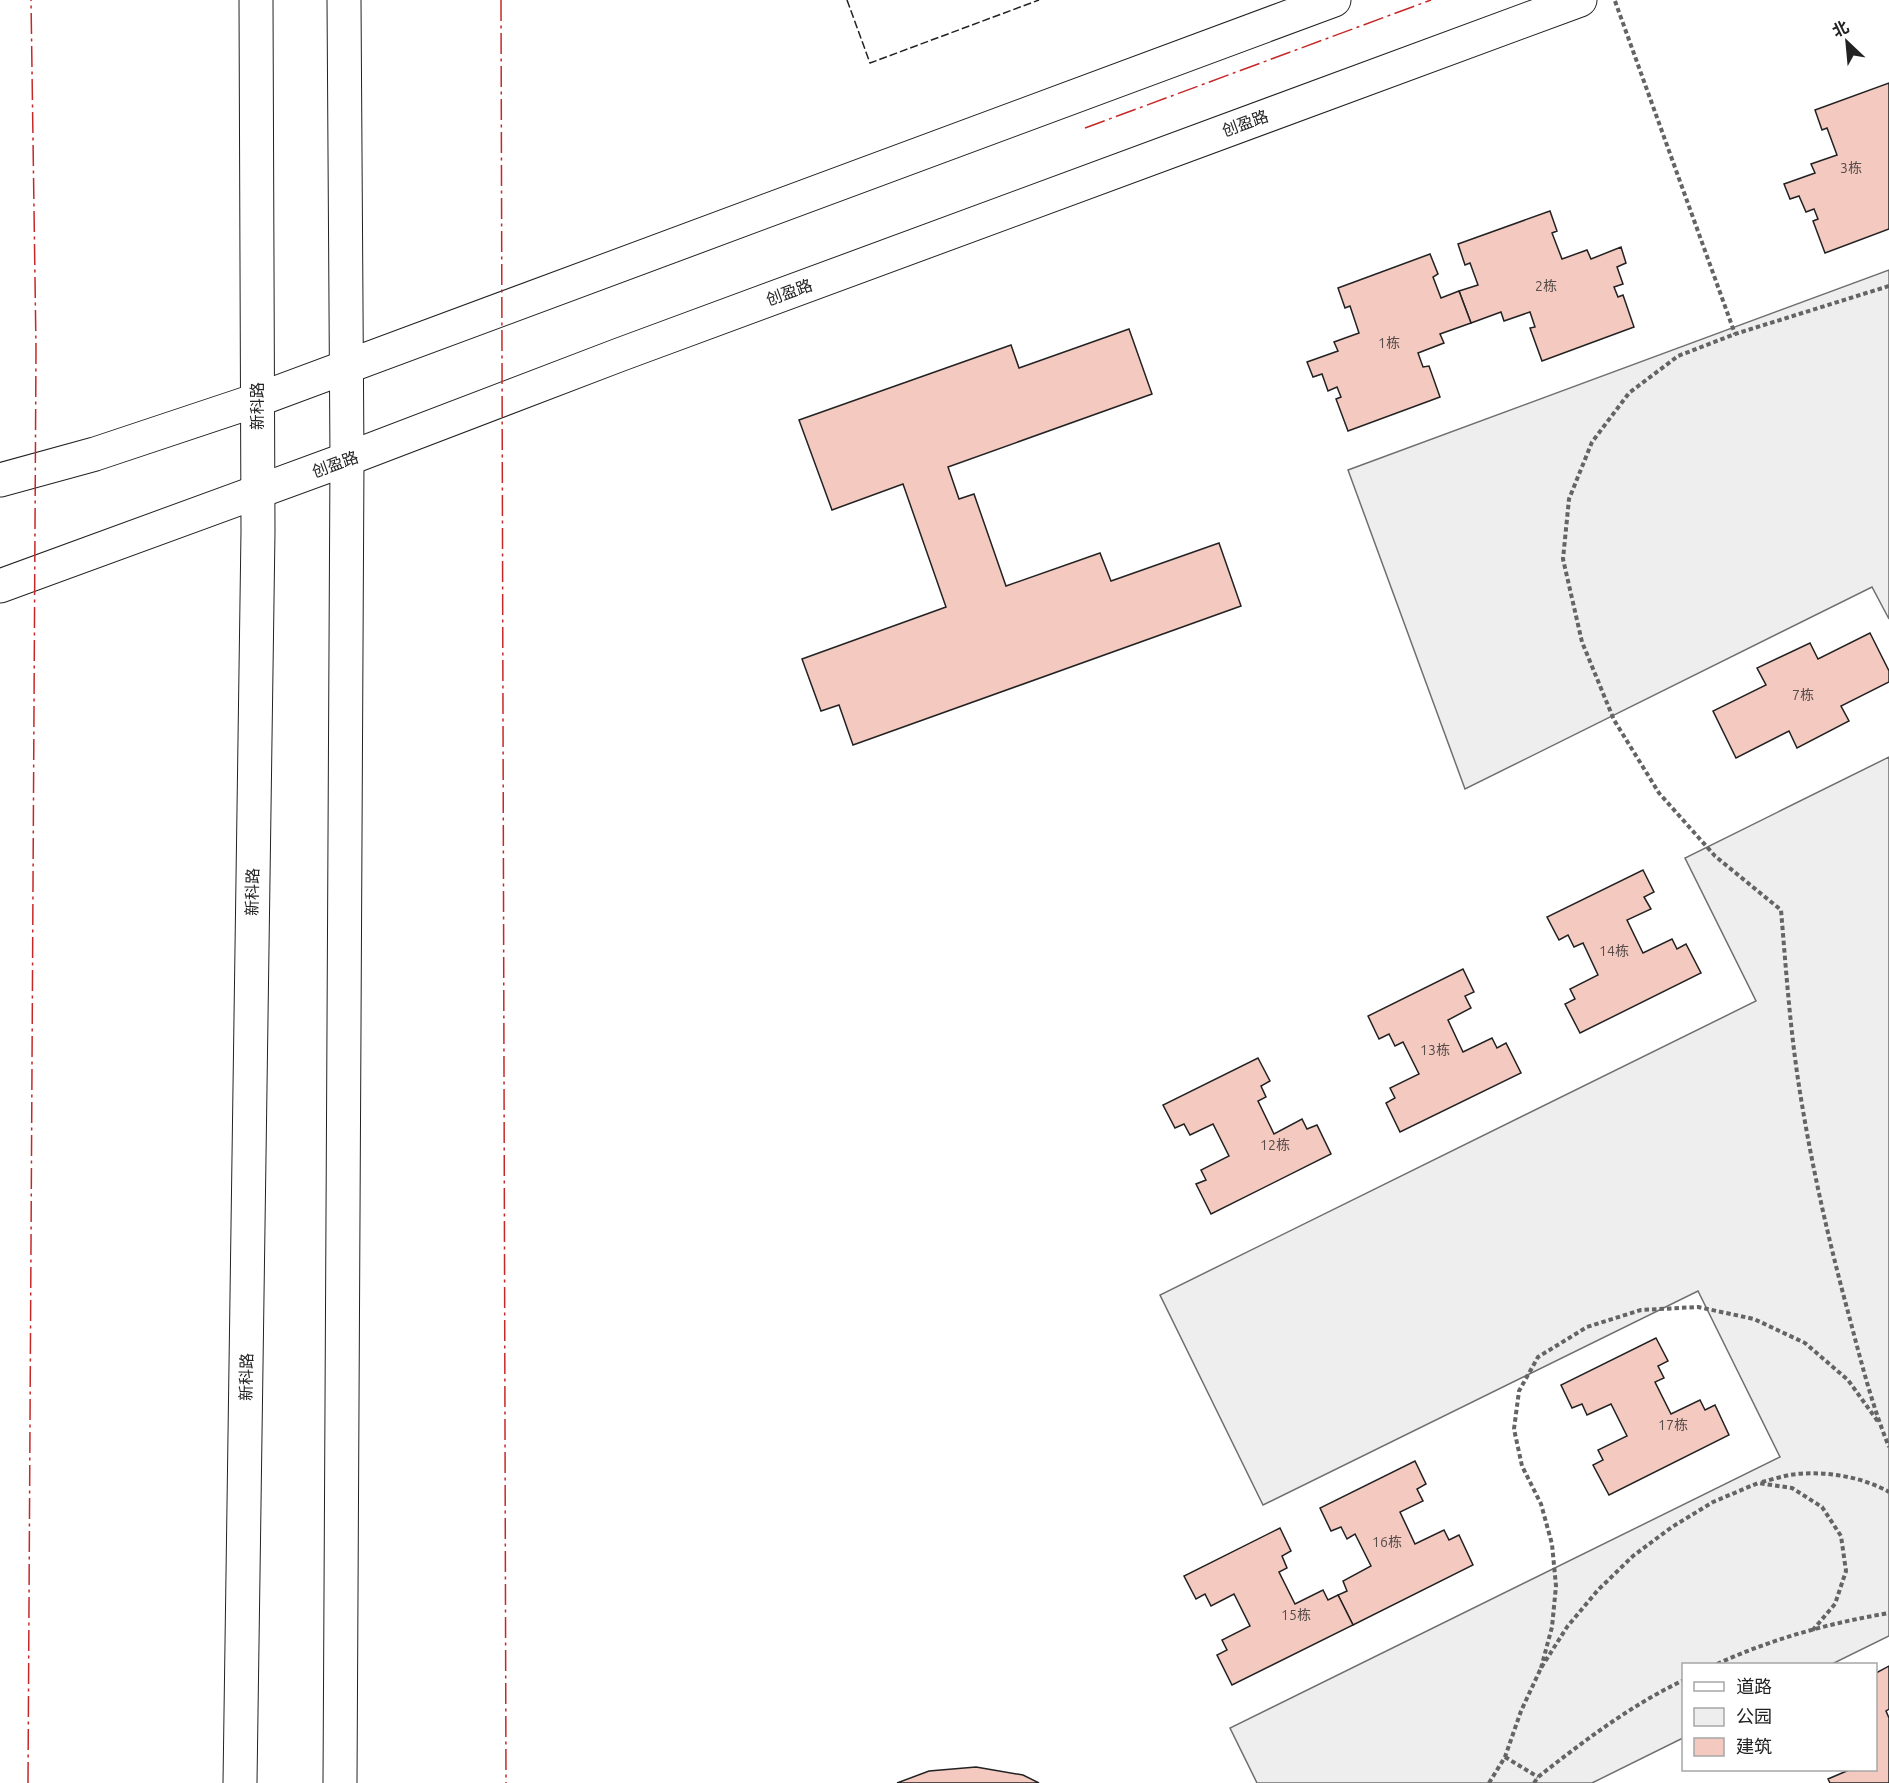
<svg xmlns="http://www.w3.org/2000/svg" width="1889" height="1783" font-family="Ubuntu,'Noto Sans SC',sans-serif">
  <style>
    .green { fill: #eee; stroke: #6f6f6f; stroke-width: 1.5 }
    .building { fill: #f3c9c0; stroke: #222; stroke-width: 1.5 }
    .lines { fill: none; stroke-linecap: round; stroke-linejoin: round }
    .minor-casing { stroke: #222; stroke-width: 35 }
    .major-casing { stroke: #222; stroke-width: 35 }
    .path { stroke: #646464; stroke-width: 4; stroke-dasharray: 4.5 3; stroke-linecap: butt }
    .minor { stroke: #fff; stroke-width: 33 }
    .major { stroke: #fff; stroke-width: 33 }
    .fence { stroke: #222; stroke-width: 1.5; stroke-dasharray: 8 3; stroke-linecap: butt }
    .power { stroke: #c62828; stroke-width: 1.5; stroke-dasharray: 21 4.5 3 4.5; stroke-linecap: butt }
    .labels { text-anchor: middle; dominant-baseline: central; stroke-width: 4.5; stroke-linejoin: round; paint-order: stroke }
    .number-label { font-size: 14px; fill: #564c4a }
    .street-label { font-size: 16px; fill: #222; stroke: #fff }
  </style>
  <rect width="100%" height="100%" fill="#fff"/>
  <g class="green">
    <path d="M 1889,270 L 1889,619 L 1872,587 L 1465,789 L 1348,470 Z"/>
    <path d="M 1889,757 L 1889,1636 L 1832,1664 L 1684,1664 L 1683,1738 L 1592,1783 L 1257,1783 L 1230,1728 L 1780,1457 L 1698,1291 L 1263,1505 L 1160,1295 L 1756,1001 L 1685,858 Z"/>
  </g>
  <g class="building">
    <path d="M 1889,83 L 1889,229 L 1825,253 L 1813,221 L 1818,219 L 1814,209 L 1806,212 L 1799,196 L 1790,199 L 1784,184 L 1815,173 L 1811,164 L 1837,155 L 1827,128 L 1822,130 L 1815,110 Z"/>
    <path d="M 1550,211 L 1557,231 L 1552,233 L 1562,259 L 1587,250 L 1591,259 L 1621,247 L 1626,263 L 1617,267 L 1623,284 L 1614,287 L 1618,297 L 1623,295 L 1634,327 L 1542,361 L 1530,328 L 1535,327 L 1530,312 L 1504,321 L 1501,312 L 1471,323 L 1459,291 L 1478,285 L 1470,263 L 1465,265 L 1458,244 Z"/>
    <path d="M 1430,254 L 1438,274 L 1433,277 L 1441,298 L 1459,291 L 1471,323 L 1440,334 L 1444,343 L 1418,353 L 1423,367 L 1429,366 L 1440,397 L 1348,431 L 1336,399 L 1341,397 L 1337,387 L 1328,391 L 1322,374 L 1313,377 L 1307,362 L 1338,351 L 1334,342 L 1359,333 L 1350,306 L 1345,308 L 1338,288 Z"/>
    <path d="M 1129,329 L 1152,394 L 948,467 L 959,499 L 974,494 L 1006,586 L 1100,553 L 1111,581 L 1219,543 L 1241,606 L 853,745 L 839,705 L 821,711 L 802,659 L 946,607 L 903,484 L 832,510 L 799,420 L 1011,345 L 1019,368 Z"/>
    <path d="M 1870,633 L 1889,671 L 1889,682 L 1841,706 L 1849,721 L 1797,748 L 1789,731 L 1736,758 L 1713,711 L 1766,685 L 1757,668 L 1810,643 L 1818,659 Z"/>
    <path d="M 1643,870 L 1654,892 L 1644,897 L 1651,909 L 1627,920 L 1643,953 L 1672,939 L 1677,949 L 1686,944 L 1701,973 L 1580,1033 L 1565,1004 L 1575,999 L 1570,989 L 1598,975 L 1583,943 L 1574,947 L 1568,935 L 1559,940 L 1547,917 Z"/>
    <path d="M 1463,969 L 1474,992 L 1465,996 L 1471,1008 L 1448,1020 L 1463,1052 L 1492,1038 L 1497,1048 L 1506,1043 L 1521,1073 L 1400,1132 L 1386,1103 L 1395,1098 L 1390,1088 L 1419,1074 L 1403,1042 L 1395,1046 L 1389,1034 L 1379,1039 L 1368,1016 Z"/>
    <path d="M 1258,1058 L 1270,1081 L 1261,1086 L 1266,1097 L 1258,1101 L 1274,1134 L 1302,1119 L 1307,1129 L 1317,1125 L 1331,1154 L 1211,1214 L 1196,1184 L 1206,1180 L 1201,1170 L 1229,1156 L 1213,1124 L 1190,1135 L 1184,1124 L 1175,1128 L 1163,1105 Z"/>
    <path d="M 1656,1338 L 1668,1361 L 1658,1366 L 1664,1378 L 1655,1382 L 1671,1414 L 1700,1400 L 1705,1410 L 1715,1405 L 1729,1435 L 1609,1495 L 1593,1465 L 1603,1460 L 1598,1450 L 1627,1436 L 1611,1404 L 1587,1415 L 1582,1404 L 1572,1408 L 1561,1385 Z"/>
    <path d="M 1415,1461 L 1426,1484 L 1417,1489 L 1423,1501 L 1400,1512 L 1415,1544 L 1444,1530 L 1449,1540 L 1459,1535 L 1473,1565 L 1353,1625 L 1338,1595 L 1347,1591 L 1343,1581 L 1371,1566 L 1355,1534 L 1347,1539 L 1341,1527 L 1331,1531 L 1320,1508 Z"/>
    <path d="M 1280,1528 L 1291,1551 L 1282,1556 L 1287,1568 L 1279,1572 L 1295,1604 L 1323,1590 L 1328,1600 L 1338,1595 L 1353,1625 L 1232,1685 L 1217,1655 L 1227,1650 L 1222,1640 L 1250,1626 L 1234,1594 L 1211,1606 L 1205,1594 L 1196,1599 L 1184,1576 Z"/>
    <path d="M 1889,1666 L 1889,1709 L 1886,1711 L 1889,1718 L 1889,1783 L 1830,1783 L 1828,1779 L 1849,1770 L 1876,1770 L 1876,1673 Z"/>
    <path d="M 976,1767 L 1023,1775 L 1039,1783 L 897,1783 L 929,1771 Z"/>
  </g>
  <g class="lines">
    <defs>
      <g id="minor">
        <path d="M 0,480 L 95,454 L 257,400 L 1334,0"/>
        <path d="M 0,586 L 347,459 L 619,355 L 1580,0"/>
      </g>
      <g id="major">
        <path d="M 240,1783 L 258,531 L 256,0"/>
        <path d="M 340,1783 L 347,459 L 344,0"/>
      </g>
    </defs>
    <use href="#minor" class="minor-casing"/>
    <use href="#major" class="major-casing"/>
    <g class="path">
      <path d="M 1615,1 L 1735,334"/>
      <path d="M 1889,286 L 1735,334 L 1678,356 L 1629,393 L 1592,442 L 1569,499 L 1563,559 L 1582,642 L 1614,720 L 1659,793 L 1715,856 L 1781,910 C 1786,969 1790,1028 1799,1086 C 1811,1163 1828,1238 1848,1312 C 1860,1357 1871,1403 1889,1447"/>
      <path d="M 1762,1482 C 1770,1480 1780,1477 1789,1475 C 1821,1470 1861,1476 1889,1492"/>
      <path d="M 1717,1664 C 1771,1639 1830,1623 1889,1613"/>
      <path d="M 1541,1668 L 1552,1627 L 1556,1586 L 1552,1544 L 1541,1504 L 1522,1466 L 1514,1429 L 1519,1391 L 1538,1357 L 1587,1327 L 1641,1310 L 1698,1307 L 1754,1319 L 1805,1343 L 1848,1380 L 1879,1423"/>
      <path d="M 1505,1757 L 1538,1777"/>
      <path d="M 1489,1783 L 1505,1757 L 1521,1711 L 1541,1668 L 1567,1627 L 1598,1590 L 1633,1556 L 1672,1527 L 1713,1502 L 1758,1483 L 1792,1488 L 1822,1507 L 1841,1536 L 1846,1571 L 1835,1604 L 1812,1631"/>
      <path d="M 1534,1783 L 1538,1777 C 1584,1741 1631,1705 1684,1680"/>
    </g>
    <use href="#minor" class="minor"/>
    <use href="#major" class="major"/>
    <path class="fence" d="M 847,0 L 870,63 L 1039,0"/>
    <g class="power">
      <path d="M 501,0 L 506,1783"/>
      <path d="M 1085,128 L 1431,0"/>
      <path d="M 28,1783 L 36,349 L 31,0"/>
    </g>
  </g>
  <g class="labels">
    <g class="number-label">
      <text x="1851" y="168">3栋</text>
      <text x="1546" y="286">2栋</text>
      <text x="1389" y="343">1栋</text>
      <text x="1803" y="695">7栋</text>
      <text x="1614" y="951">14栋</text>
      <text x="1435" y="1050">13栋</text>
      <text x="1275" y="1145">12栋</text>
      <text x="1673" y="1425">17栋</text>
      <text x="1387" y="1542">16栋</text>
      <text x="1296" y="1615">15栋</text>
    </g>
    <g class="street-label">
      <text transform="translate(1245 123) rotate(-20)">创盈路</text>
      <text transform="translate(789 292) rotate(-20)">创盈路</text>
      <text transform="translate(257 406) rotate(-90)">新科路</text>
      <text transform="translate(335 464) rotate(-20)">创盈路</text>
      <text transform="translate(252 892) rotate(-89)">新科路</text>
      <text transform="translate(246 1377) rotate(-89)">新科路</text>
    </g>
  </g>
  <rect x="1682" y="1663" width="195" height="108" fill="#ffffff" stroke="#a7a7a7" stroke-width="1.5"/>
  <rect x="1694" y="1682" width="30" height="9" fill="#ffffff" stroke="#a7a7a7" stroke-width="1.5"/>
  <text x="1736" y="1693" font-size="18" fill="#222222">道路</text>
  <rect x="1694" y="1708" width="30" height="18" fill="#eeeeee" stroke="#a7a7a7" stroke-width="1.5"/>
  <text x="1736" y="1723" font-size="18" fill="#222222">公园</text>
  <rect x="1694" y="1738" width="30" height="18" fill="#f3c9c0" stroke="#a7a7a7" stroke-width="1.5"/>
  <text x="1736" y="1753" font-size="18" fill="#222222">建筑</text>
  <g transform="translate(1847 42) rotate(334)" stroke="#ffffff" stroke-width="4.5" paint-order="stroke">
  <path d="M0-4.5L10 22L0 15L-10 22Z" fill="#222222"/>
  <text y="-9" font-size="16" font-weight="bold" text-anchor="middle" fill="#222222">北</text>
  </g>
</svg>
